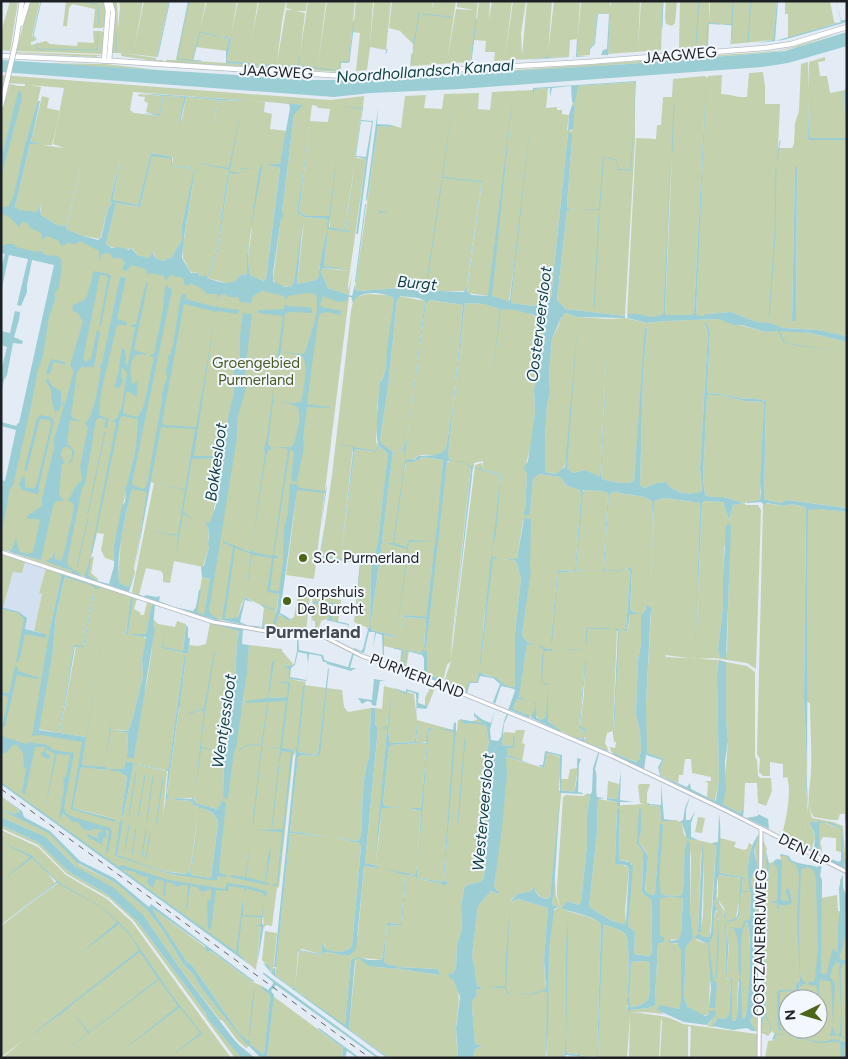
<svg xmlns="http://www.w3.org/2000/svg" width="848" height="1059" font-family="Figtree,sans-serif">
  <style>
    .built { fill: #d2e0ef }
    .green { fill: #c3d2ac; fill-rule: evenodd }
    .water { fill: #9aced4; fill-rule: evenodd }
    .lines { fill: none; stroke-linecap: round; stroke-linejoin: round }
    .stream { stroke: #9aced4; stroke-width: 1 }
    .minor-casing { stroke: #b5bdc6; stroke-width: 5 }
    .major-casing { stroke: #b5bdc6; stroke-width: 6 }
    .minor { stroke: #fff; stroke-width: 3 }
    .major { stroke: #fff; stroke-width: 4.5 }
    .rail { stroke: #5e6369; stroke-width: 1; stroke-dasharray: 6 6; stroke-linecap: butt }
    .major-bridge-casing { stroke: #b5bdc6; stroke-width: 6; stroke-linecap: butt }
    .major-bridge { stroke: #fff; stroke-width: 4.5 }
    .poi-dot { fill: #4b6619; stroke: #f3f8fe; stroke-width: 2 }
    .labels { text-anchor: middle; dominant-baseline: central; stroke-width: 4; stroke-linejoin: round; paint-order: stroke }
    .street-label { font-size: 15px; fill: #1d2024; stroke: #f3f8fe }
    .park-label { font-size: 15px; fill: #495c23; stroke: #f3f8fe }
    .poi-label { font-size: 15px; fill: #1d2024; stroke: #f3f8fe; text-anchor: start }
    .water-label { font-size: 16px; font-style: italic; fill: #124247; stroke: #f3f8fe }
    .quarter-label { font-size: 18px; font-weight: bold; fill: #434a52; stroke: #f3f8fe }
  </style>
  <rect width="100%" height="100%" fill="#e3ebf5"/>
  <path class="built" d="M 25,562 L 46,568 L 39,593 L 42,594 L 34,631 L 25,629 L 3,608 L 13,572 Z"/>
  <g class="green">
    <path d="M 10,1 L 18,1 L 10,51 L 1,50 L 2,29 Z"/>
    <path d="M 30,1 L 40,1 L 32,36 L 37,40 L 31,42 L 31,45 L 46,41 L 50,44 L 77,46 L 78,42 L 94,43 L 93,31 L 101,31 L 104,33 L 103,54 L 16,51 Z"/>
    <path d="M 66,1 L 105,1 L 106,5 L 105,26 L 102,28 L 93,28 L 95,9 L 72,4 L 69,8 L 67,26 L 63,26 Z"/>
    <path d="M 111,1 L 117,1 L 118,28 L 120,8 L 119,1 L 143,1 L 134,49 L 144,1 L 169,1 L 157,57 L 123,53 L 156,58 L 156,60 L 163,60 L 162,62 L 121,56 L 121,53 L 111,53 Z"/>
    <path d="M 188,1 L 206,1 L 200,28 L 207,1 L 237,1 L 231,34 L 238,1 L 258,1 L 252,38 L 259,1 L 286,1 L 282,22 L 277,63 L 286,10 L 293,10 L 286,8 L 287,1 L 307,1 L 306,11 L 296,11 L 305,13 L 300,54 L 308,1 L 326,1 L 318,65 L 327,1 L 355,1 L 353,21 L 354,21 L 356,1 L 373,1 L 370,44 L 374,2 L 391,1 L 386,50 L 370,47 L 367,70 L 356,71 L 360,33 L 352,32 L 349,63 L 341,63 L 340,72 L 166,62 L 166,60 L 176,60 ZM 222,36 L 231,38 L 227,61 L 261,65 L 193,61 L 196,47 L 227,51 L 229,39 L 221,37 Z"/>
    <path d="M 392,1 L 433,1 L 432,9 L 434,1 L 456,1 L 447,61 L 456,9 L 474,10 L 457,7 L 457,1 L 478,1 L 476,18 L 477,18 L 479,1 L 490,1 L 489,20 L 492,1 L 512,1 L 505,57 L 513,1 L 526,1 L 521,33 L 522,56 L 527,1 L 552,1 L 548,53 L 554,1 L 580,1 L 578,37 L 581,1 L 610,1 L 611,8 L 611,1 L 640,1 L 638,49 L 641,1 L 663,1 L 661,50 L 608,54 L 610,14 L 597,13 L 594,44 L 590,47 L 590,55 L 577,56 L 577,39 L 570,40 L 569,57 L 494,61 L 495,52 L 485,52 L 486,41 L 474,40 L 470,62 L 410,66 L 414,45 L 400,31 L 389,28 Z"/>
    <path d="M 666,1 L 677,1 L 675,23 L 672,26 L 666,24 L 665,17 Z"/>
    <path d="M 680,1 L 709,1 L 709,21 L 710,1 L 777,1 L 773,40 L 732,44 L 732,25 L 709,24 L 708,46 L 679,48 Z"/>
    <path d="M 785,1 L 830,1 L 834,22 L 837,23 L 788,38 L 788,14 L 785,14 Z"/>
    <path d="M 847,30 L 798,47 L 775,52 L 628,64 L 392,79 L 777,51 L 793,47 Z"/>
    <path d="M 16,52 L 102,55 L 95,57 L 15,53 Z"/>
    <path d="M 825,57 L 825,61 L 818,62 L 820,76 L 827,76 L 830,93 L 845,90 L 847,80 L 847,126 L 846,92 L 844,92 L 846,138 L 809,138 L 808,94 L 808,139 L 809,140 L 846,140 L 847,336 L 818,330 L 784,328 L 769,324 L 757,322 L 731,312 L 707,314 L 703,316 L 696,315 L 706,81 L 694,312 L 692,315 L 665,315 L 672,155 L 663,316 L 651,317 L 628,314 L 627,316 L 636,138 L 656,139 L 657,125 L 661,125 L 663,97 L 672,97 L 673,79 L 705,76 L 707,78 L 708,76 L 722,75 L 721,94 C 731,94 737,98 747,97 L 749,73 L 763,72 L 765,86 L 765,104 L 780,104 L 778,148 L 792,148 L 794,144 L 795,123 L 799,111 L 801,64 L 808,62 L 809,90 L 809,62 ZM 797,167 L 796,321 L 792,321 L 795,168 Z"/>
    <path d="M 36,63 L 106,64 L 158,70 Z"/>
    <path d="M 1,75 L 330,100 L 364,96 L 363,108 L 339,107 L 362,108 L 355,158 L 366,159 L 348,285 L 348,291 L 352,276 L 349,295 L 328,288 L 321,272 L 323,268 L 349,271 L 324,266 L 328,232 L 319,269 L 319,276 L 316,280 L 297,284 L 304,220 L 294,282 L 291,286 C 284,288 276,285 273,279 L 281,219 L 283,216 L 282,212 L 294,115 L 301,105 L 247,100 L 265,102 L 264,112 L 272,114 L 270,129 L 287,131 L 280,164 L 270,164 L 280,168 L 266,279 L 264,281 L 251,276 C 244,261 252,240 252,224 L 247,255 L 247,274 L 241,275 L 237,278 L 237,280 L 231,284 L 207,278 C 222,256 223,201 230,173 L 234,173 L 229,172 C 220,205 223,245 207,276 L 200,276 L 198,272 L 193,273 C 187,270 187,262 183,259 L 183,243 L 182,255 L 177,252 L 184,240 L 195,170 L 182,225 L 182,239 L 172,257 L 163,261 L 155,258 L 154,252 L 149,258 C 136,255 141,259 132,248 C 124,251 113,249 106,244 L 116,203 L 140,207 L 152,155 L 171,159 L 172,166 L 191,169 L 191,164 L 190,168 L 172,165 L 173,158 L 152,153 L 151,155 L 138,205 L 113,201 L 121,155 L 110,201 L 112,203 L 108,209 L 100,239 L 83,236 L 66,229 L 84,153 L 66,226 L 57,225 L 41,215 L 40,204 L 37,212 C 29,212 21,212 15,207 L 30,144 L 34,144 L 31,142 L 42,96 L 49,98 L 47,108 L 60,111 L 52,145 L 43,145 L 64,148 L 53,144 L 64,88 L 30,85 L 41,87 L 12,212 L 218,289 L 287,292 L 319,289 L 349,297 L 314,579 L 286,575 L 297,492 L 281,593 L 279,593 L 276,613 L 289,620 L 288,618 L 291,619 L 294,617 L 298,595 L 310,596 L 306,632 L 262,629 L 264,607 L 245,597 L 241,605 L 238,617 L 219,621 L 206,615 L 204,617 L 196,615 L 202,577 L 212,580 L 225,458 L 219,463 L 220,474 L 218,495 L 214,508 L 214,514 L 208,526 L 209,547 L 203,567 L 174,561 L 170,583 L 163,582 L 163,574 L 161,571 L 146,568 L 139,595 L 132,592 L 154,483 L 150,482 L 134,568 L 135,573 L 129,587 L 118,583 L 121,537 L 132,488 L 145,491 L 129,486 L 135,452 L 114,545 L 114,561 L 105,558 L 101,550 L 104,534 L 97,533 L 91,558 L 94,556 L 91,573 L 98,579 L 98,581 L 88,575 L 82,576 L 81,575 L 73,572 L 73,574 L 5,550 L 4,554 L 28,562 L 25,562 L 22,573 L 13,572 L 3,608 L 1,607 L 1,521 L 59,263 L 1,248 L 1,167 L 12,118 L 1,159 L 1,114 L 10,84 L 18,86 L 25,86 L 25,84 L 5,83 L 1,96 ZM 133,92 L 240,100 L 244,101 L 219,100 L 213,128 L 218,100 L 186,97 L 182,119 L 179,123 L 184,97 L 164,96 L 159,119 L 159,116 L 134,113 L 130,110 ZM 312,105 L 317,106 L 318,108 L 330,109 L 328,122 L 310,121 ZM 310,124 L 299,212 L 307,216 L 326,217 L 329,216 L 330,211 L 330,228 L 345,230 L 355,161 L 346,230 L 350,232 L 328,229 L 328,219 L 304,217 L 297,213 Z"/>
    <path d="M 635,82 L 635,140 L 625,316 L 566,309 L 557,300 L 567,210 L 573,210 L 568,208 L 567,205 L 572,139 L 568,133 L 551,298 L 534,306 L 511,303 L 518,237 L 509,301 L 491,296 L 511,116 L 489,296 L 467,293 L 482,182 L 449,178 L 480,182 L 481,184 L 466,291 L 440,291 L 427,286 L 359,291 L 355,289 L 378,126 L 391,127 L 392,125 L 401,128 L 405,96 L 426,95 L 424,108 L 442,109 L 444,94 L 479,93 L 478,109 L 490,110 L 492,92 L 533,90 L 533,98 L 535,89 L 548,88 L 546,108 L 557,107 L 557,110 L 562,110 L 562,114 L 569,115 L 567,130 L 572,131 L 575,106 L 572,105 L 578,86 Z"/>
    <path d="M 139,94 L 163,96 L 159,115 L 146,112 L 148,103 L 144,101 L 145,97 L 138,96 Z"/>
    <path d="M 368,294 L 387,295 L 394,299 L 386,368 L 381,382 L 377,408 L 378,413 L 376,442 L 379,446 L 374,452 L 380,447 L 388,454 L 388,458 L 378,540 L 371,570 L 370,623 L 371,622 L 382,543 L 384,543 L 382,541 L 393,452 L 380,443 L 380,440 L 388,388 L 397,300 L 399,296 L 425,301 L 407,439 L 404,447 L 397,451 L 403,449 L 405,455 L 426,303 L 430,300 L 463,305 L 453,404 L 446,449 C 437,460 427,452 418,456 C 416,457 414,460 411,461 L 406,459 L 399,500 L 406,462 L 414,462 L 423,457 L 443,460 L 438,526 L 439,526 L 447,463 L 451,460 L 448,458 L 448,454 L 465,303 L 485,304 L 500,309 L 491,387 L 500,309 C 513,309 528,310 539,319 L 545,339 L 535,372 L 537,378 L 534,390 L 535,412 L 532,439 L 526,465 L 527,474 L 525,510 L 530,514 L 533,479 L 539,474 L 560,477 L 567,486 L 580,490 L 581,496 L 575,570 L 558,571 L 557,573 L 551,643 L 558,573 L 582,570 L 588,572 L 576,569 L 582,492 L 585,490 L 603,491 L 608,493 L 603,570 L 601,571 L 608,570 L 604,569 L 609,494 L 614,492 L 644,497 L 652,501 L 653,535 L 648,601 L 653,539 L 654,501 L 665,498 L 700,503 L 696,640 L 702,504 L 704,501 L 723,502 L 729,520 L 733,505 L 744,503 L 724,497 L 711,497 L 705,495 L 703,478 L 707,395 L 720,395 L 745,401 L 764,402 L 760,500 L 744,503 L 746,505 L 758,505 L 761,510 L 756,669 L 747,663 L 714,658 L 695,659 L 665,655 L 666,657 L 719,660 L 717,675 L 719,780 L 715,801 L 707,797 L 708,783 L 705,781 L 711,781 L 711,777 L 692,773 L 691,759 L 685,759 L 683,775 L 679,775 L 678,783 L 661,776 L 660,768 L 664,759 L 646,753 L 646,704 L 651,614 L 646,605 L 645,611 L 642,615 L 641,645 L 638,659 L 636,714 L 640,732 L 641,750 L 639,760 L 637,762 L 611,752 L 610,747 L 615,748 L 616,742 L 614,742 L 613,734 L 614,734 L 618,631 L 617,630 L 613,731 L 607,733 L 605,743 L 609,751 L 585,742 L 585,737 L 579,739 C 567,734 553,729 546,717 L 541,720 L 536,716 L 536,707 L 531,718 L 529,716 L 513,709 L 517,699 L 526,701 L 520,699 L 519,695 L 527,643 L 533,644 L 527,642 L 522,635 L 530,571 L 530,519 L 523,520 L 517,559 L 504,559 L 516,561 L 521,578 L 515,633 L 515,688 C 501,686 502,680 491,676 C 486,674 483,675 479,672 L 477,682 L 469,682 L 467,691 L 448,685 L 448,679 L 445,684 L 460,691 L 443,685 L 451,661 L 447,665 L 442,684 L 430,678 L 441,683 L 442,682 L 427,673 L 427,652 L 421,653 L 409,651 L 406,669 L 400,667 L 401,650 L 384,646 L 383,635 L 395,637 L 395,645 L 396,636 L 371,630 L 371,626 L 368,628 L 354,622 L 360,563 L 320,558 L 332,475 L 351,311 C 354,297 354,297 368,294 ZM 353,447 L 374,452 L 355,449 L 341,556 ZM 483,461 L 482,469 L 500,474 L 501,476 L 493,552 L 500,477 L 499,475 L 476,468 L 481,469 L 482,463 L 475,465 L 451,659 L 452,640 L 471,466 L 474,468 L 474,463 ZM 730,524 L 727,652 L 720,657 L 718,649 L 723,607 L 724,548 ZM 629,567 L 632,569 L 630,609 L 631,611 L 639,613 L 638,614 L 630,614 L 628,629 L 622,630 L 626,629 L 630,570 L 629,568 L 624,569 ZM 432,568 L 434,568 L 426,647 L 424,643 L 426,619 L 405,617 L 401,633 L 404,615 L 426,618 ZM 490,582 L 481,663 L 484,619 ZM 585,661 L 584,693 L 580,727 L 585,729 L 584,735 L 584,730 L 579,728 Z"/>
    <path d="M 565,313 L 577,317 L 609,319 L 625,318 L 647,323 L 666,321 L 719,319 L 765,332 L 786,330 L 810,333 L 847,342 L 847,508 L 787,500 L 780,503 L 764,499 L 766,401 L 753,398 L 745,399 L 720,394 L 707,393 L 710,332 L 704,324 L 708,333 L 700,468 L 702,491 C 695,495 679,494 672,488 C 669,487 668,484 665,482 L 657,483 L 644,488 L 640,485 L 643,375 L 647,329 L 646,326 L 634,481 C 626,485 610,482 601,478 L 607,347 L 600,478 L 585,470 L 573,473 L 567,468 L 567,454 C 565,464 566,469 555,474 L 545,472 L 545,438 L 547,405 L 550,393 L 549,375 L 552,339 L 558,327 L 561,318 Z"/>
    <path d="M 764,503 L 784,506 L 792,504 L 805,507 L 806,511 L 804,699 L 807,767 L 806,787 L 808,814 L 808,803 L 812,818 L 833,822 L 843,826 L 846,866 L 844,862 L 842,828 L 822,822 L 841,829 L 841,852 L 836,851 L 836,838 L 823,837 L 820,842 L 822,849 L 821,854 L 818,837 L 819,823 L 817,822 L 816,823 L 811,821 L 815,838 L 812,848 L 806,846 L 806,821 L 805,844 L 802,845 L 782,835 C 786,820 792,791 787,777 L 783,778 L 783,764 L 770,762 L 770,776 L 763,776 L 759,772 L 760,759 L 757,754 L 763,505 Z"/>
    <path d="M 812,508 L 847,512 L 847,822 L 845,822 L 845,814 L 840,814 L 838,820 L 832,820 L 814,817 C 804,804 811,785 811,770 C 812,748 810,725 810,703 L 807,702 L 808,531 L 808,509 Z"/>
    <path d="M 46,568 L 131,597 L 137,599 L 134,609 L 141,613 L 140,615 L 144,615 L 147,602 L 152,603 L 146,635 L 128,634 L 132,599 L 126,632 L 126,634 L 143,636 L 146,639 L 142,660 L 143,676 L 132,721 L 128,731 L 114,729 L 128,733 L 127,758 L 134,758 L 143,698 L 147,682 L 152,649 L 153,619 L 158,624 L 175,627 L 177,621 L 186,624 L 183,651 L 162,648 L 188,654 L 189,645 L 198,646 L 206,644 L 210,623 L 239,630 C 234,652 239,677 229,698 L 227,748 L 221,751 L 224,760 L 223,798 L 243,702 L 249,645 L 282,649 L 282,651 L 294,665 L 288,666 L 284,665 L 289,669 L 289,679 L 306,682 L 305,685 L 326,688 L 318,753 L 316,755 L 298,752 L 298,749 L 305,685 L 297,751 L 293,756 L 279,887 L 277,888 L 272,926 L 267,925 L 264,927 L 263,917 L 256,917 L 262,918 L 261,924 L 256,926 L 261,925 L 256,970 L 238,954 L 237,954 L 1,783 L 1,609 L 17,612 L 26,619 L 24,631 L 45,634 L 34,631 L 42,594 L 39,593 ZM 58,573 L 67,576 L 65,577 L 56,615 L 53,651 L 38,729 L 59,733 L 74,646 L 83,646 L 93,592 L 94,592 L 84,647 L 76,647 L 60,733 L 86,737 L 82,764 L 83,765 L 102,768 L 103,766 L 106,770 L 81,766 L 73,808 L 116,819 L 72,809 L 85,740 L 36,732 L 52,638 L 50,628 L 61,577 ZM 184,657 L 186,658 L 167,795 L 168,797 L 172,798 L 166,799 L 163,815 L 167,771 L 137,765 L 138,764 L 165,770 L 168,770 L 169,766 ZM 274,661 L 269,698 L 287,697 L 289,684 L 276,682 L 289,682 L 283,735 L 287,699 L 247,701 L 268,699 ZM 127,761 L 134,763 L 123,817 L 121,816 L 127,777 L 120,772 L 109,769 L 124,769 ZM 176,798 L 195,798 L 194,803 L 217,809 L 222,802 L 215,879 L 170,874 L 117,856 L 123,821 L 117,855 C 140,863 166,875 190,873 L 198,814 L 191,875 L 211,878 L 218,823 C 215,810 203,809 193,805 L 192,801 L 176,800 Z"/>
    <path d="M 315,595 L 341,600 L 338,622 L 332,620 L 333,603 L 314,601 L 312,602 L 313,597 Z"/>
    <path d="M 315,602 L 331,605 L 329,618 L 321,621 L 319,628 L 315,629 L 315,621 L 313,621 L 312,618 L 311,618 L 311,628 L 312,604 Z"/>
    <path d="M 726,662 L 747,666 L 755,672 L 755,757 L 757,760 L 758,776 L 761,778 L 771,778 L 772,791 L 766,806 L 758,803 L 757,783 L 745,783 L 744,808 L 740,813 L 723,804 L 728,741 L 726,718 Z"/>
    <path d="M 432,684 L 436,685 L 428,706 L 425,705 L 425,698 Z"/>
    <path d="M 384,686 L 414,694 L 417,720 L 457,731 L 458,720 L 462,720 L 465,724 L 478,719 L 482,723 L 472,722 L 486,725 L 489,742 L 482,771 L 485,778 L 485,789 L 488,811 L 487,827 L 484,835 L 486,858 L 484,878 L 480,882 L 467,885 L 464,888 L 461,908 L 462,929 L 457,945 L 456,968 L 453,973 L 448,975 C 465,986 457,1011 456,1026 C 456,1037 457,1047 458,1058 L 389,1058 L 349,1029 L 356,957 L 351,960 L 345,1026 L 295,990 L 294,987 L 292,988 L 275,975 L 290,833 L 329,837 L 290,831 L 298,756 L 300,755 L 317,756 L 319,752 L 327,688 L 342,690 L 344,707 L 348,712 L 371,708 L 369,757 C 361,781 363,810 361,836 L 358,841 L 334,837 L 359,843 L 361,845 L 352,946 C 346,954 333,952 325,949 L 324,941 L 321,954 L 301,949 L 298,952 L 295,985 L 299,952 L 301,951 L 320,955 L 326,952 L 348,956 L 358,934 L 364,866 L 377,868 L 378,866 L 365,863 L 378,729 L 375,723 L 375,708 L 382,709 ZM 388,716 L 388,730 L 390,743 L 413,742 L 415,740 L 417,723 L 418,722 L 416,742 L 418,743 L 391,745 L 389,746 L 383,804 L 388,807 L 401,808 L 382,808 L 376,862 L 387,729 L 385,728 L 387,727 ZM 428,728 L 436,728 L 429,728 L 417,863 L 421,811 L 408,808 L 421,808 L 427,744 L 419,743 L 427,742 ZM 455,732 L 444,880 L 450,884 L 442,884 L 416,878 L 415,876 L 406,875 L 402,925 L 387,926 L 384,962 L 387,964 L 397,966 L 397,969 L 378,967 L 363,958 L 382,960 L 387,923 L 401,924 L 405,875 L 402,873 L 415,875 L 417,866 L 418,878 L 443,882 ZM 401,967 L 437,969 L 440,973 L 438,975 L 400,969 Z"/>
    <path d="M 516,730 L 525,730 L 522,743 L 525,744 L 522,761 L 507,755 L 507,748 L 514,748 L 513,736 L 513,746 L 502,745 L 503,734 L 505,732 L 515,733 Z"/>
    <path d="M 547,753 L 561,757 L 559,790 L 561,792 L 561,796 L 550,898 C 540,900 537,893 533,887 L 532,891 L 517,894 L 510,901 L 511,902 L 518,899 L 548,908 L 544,960 L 545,983 L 548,997 L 546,1058 L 473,1058 L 475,1049 L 482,1046 L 475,1045 L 472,1006 L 472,1001 L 477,995 L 476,990 L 482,988 L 478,986 L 476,982 L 475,968 L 472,956 L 478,906 L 491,891 L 498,894 L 498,891 L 494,887 L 506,784 L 506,759 L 507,757 L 544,768 Z"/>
    <path d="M 578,768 L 574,792 L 561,790 L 561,779 L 568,779 L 570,769 Z"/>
    <path d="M 608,781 L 619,784 L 617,799 L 607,798 Z"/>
    <path d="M 640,784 L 650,784 L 647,793 L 647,805 L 660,806 L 661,821 L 676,820 L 682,823 L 684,835 C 694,840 706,842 716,844 L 710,935 L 708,938 L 702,937 L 701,935 L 696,940 L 708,944 L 711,977 L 708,942 C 718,934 710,919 717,911 L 714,904 L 716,890 L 717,890 C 717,893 716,896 717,899 C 719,907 726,909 723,918 L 718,919 L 718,922 L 719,919 L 725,918 L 724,908 L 718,900 L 718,875 L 741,878 L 741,892 L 751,892 L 750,918 L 749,921 L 745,921 L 744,925 L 747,922 C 752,937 751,1004 744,1019 L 742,1018 L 740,1013 L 741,979 L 738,982 L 737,1016 L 735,1021 L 731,1019 L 731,978 L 726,978 L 731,981 L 729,1014 L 725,1019 L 718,1018 L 714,1023 L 713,1027 L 707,1026 L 715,1016 L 709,1014 L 702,1016 L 688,1007 L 684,997 L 686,948 L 692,939 L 692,934 L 690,910 L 691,856 L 688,841 C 682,858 686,877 682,894 L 679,896 L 660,895 L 659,842 L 655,894 L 653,895 L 646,893 C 644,883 649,866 647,853 L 639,843 L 641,830 L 641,809 L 637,841 L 637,844 L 643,852 L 642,892 L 643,894 L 651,898 C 653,917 650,935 652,954 L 650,956 L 634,954 L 635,932 L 628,926 L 632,864 L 628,861 L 619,860 L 620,809 L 617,809 L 615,861 L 629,868 L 625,912 L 626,922 L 624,924 L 612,921 L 589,907 L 597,833 L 598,799 L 617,802 L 617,806 C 625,804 636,806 644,803 L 640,803 L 638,785 ZM 701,850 L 704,856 L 703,916 L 700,932 L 698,932 ZM 740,895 L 739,915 L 737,919 L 729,921 L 726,923 L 727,943 L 729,943 L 727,974 L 726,974 L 725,923 L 729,920 L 736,918 ZM 712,980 L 717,983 L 716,991 L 709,1007 L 710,981 Z"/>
    <path d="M 588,793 L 590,796 L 587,814 L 587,846 L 581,902 L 578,905 L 569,901 L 561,908 C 572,914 596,916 601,925 L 597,1056 L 583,1057 L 580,1055 L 582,975 L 580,1053 L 579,1055 L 566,1053 L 566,1031 L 564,1058 L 547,1058 L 549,951 L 553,911 L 559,907 L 553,905 L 552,901 L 555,878 L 556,896 L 561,908 L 557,896 L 557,886 L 563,797 L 566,795 L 583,796 Z"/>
    <path d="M 1,796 L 19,810 L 18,813 L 14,814 L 1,809 Z"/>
    <path d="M 1,810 L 51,834 L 80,865 L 117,884 L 147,910 L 163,931 L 183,964 L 193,974 L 200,986 L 249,1046 L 246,1048 L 237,1040 L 222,1020 L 220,1020 L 217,1016 L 179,967 L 144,916 L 75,866 L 46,837 L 1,817 Z"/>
    <path d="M 698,817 L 705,818 L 702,833 L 695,832 Z"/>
    <path d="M 1,825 L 39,843 L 69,872 L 108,895 L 138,922 L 205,1012 L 208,1019 L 242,1058 L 234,1057 L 134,921 L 109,898 L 67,874 L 38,845 L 1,828 Z"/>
    <path d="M 1,830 L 38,847 L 66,875 L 107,899 L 132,922 L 231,1058 L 2,1058 L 23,1041 L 1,1057 L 1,926 L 58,883 L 47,872 L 55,883 L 1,925 Z"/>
    <path d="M 760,835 L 761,884 L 758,933 L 758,1028 L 756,1032 L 750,1021 L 755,1013 L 753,956 L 753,923 L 756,906 L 751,881 L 756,859 L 754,846 Z"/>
    <path d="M 762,837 L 767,849 L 766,851 L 768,875 L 766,929 L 769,863 L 781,860 L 780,854 L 787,856 C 795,867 807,863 817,867 L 822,863 L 820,876 L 822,880 L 821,898 L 837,895 L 838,911 L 840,911 L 840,880 L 842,876 L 842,887 L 847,896 L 847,1058 L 765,1058 L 768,1041 L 774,1040 L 775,1034 L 772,1031 L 768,1036 L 760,1032 L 760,1030 L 766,1032 L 762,1030 L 763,1007 L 765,1006 L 768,1019 L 765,1003 L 765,966 L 763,973 L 761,971 C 760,926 763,882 762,837 ZM 788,999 L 818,999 L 818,1029 L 788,1029 Z"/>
    <path d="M 720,838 L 736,842 L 734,847 L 744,850 L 747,849 L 749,843 L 752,845 C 747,858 747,878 751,891 L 742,891 L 743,877 L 720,873 Z"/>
    <path d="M 662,897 L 679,897 L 683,899 L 681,934 L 678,940 L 671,939 L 671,943 L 679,944 L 681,950 L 681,1008 L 661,1012 L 664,1014 L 644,1012 L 630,1013 L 640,1013 L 661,1016 L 670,1018 L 683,1024 L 757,1034 L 758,1058 L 690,1058 L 691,1027 L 688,1026 L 688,1058 L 660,1058 L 662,1022 L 661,1018 L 659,1058 L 629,1058 L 630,1015 L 627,1058 L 598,1058 C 599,1014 601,970 603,926 L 605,925 C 611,927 622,930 626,935 C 630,942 628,984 628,994 L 631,962 L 644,961 L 650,963 L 650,989 L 648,1000 L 641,1005 L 629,1007 L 629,997 L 627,1007 L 630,1010 L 649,1008 L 656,1005 L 655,999 L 658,944 L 663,942 L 664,937 L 660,935 L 660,899 Z"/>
    <path d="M 153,909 L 253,982 L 262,986 L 261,988 L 270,994 L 264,1055 L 250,1044 L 250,1037 L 248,1042 L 239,1033 L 192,965 L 187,962 L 152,911 Z"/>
    <path d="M 265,931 L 277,933 L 273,972 L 262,960 Z"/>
    <path d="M 273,996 L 343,1048 L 342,1058 L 267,1058 Z"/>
  </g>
  <g class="water">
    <path d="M 169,1 L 170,1 L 158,57 L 123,53 L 157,57 Z"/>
    <path d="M 777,1 L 778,1 L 775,41 L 841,22 L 836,1 L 841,20 L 847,20 L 847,22 L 783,40 L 757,43 L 773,40 Z"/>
    <path d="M 597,13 L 610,14 L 608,55 L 594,55 L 601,55 L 603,50 L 607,49 L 609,14 L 598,14 L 595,44 L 591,48 L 589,52 L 590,47 L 594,44 Z"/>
    <path d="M 847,32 L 847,46 L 788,63 L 762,67 L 460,89 L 371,93 L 334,97 L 1,72 L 1,60 L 313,80 L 367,80 L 628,64 L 775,52 L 785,51 Z"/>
    <path d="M 222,36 L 231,38 L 227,61 L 258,64 L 258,65 L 226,63 L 226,52 L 229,39 L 221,37 Z"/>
    <path d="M 577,39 L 578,39 L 577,56 L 590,56 L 525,60 L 546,58 L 547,54 L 549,58 L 576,57 Z"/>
    <path d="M 636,81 L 634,120 L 635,82 L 578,86 L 575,103 L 572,102 L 571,86 L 552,88 L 550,97 L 550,88 L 535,89 L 533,98 L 533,88 Z"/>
    <path d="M 706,81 L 706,91 L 696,315 L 703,316 L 706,314 L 731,312 L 757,322 L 769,323 L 784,328 L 818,330 L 847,336 L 847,342 L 810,333 L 780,331 L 784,341 L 787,343 L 847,353 L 788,344 L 783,342 L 778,331 L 765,332 L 742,325 L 733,325 L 719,319 L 666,321 L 647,323 L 627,318 L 628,314 L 639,314 L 651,317 L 663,315 L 671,155 L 665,315 L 692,315 L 694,312 Z"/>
    <path d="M 21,91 L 22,98 L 1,177 L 1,159 L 18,92 Z"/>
    <path d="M 846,91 L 847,161 L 846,140 L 809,140 L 808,139 L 808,94 L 809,138 L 846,138 L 844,92 Z"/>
    <path d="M 139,93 L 240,100 L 244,101 L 219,100 L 213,129 L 218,100 L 186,97 L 180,124 L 179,123 L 184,97 L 164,96 L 159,119 L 159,116 L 143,113 L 159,114 L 163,96 Z"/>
    <path d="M 513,95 L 492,296 L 509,301 L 510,299 L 533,100 L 511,303 L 534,306 L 551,298 L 568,133 L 572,134 L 572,139 L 567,205 L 568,208 L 573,210 L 567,210 L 557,300 L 566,309 L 625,316 L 625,318 L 577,317 L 565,313 L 561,318 L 552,339 L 549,375 L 550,393 L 547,405 L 545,438 L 545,472 L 555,474 L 565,467 L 578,320 L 567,468 L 573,473 L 585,470 L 600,477 L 609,322 L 601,478 C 610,482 626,485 634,481 L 645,326 L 647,329 L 643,375 L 640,485 L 644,488 L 657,483 L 666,482 C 668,484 669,487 672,488 C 679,494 694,495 702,491 L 700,468 L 708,333 L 704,323 L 706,323 L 710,332 L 707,393 L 720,394 L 745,399 L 753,398 L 766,401 L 764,499 L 780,503 L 787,500 L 847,508 L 847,512 L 818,509 L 808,510 L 807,786 L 809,815 L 806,787 L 807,767 L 804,699 L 806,511 L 805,507 L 792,504 L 784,506 L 767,503 L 764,505 L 761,502 L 747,503 L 747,502 L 760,500 L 761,492 L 760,483 L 764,402 L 745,401 L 720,395 L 707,395 L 703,478 L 705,495 L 711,497 L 724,497 L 744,503 L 733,505 L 729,520 L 723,502 L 704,501 L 702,504 L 695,658 L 700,503 L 665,498 L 654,501 L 653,539 L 647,602 L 653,535 L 652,501 L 644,497 L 614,492 L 609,494 L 604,569 L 619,571 L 629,567 L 632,569 L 630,609 L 631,611 L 639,613 L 639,614 L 630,614 L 627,631 L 621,630 L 626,629 L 630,570 L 627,568 L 619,572 L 608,570 L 601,572 L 603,570 L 608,493 L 603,491 L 583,490 L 576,569 L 589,572 L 582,570 L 558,573 L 552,643 L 551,643 L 557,573 L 558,571 L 575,570 L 581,496 L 580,490 L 567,486 L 560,477 L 539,474 L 533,479 L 530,514 L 527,516 L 523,514 L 525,510 L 527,474 L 524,467 L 528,461 L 535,412 L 534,389 L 537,378 L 535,372 L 545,339 L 539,319 L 534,315 L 515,310 L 501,309 L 491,388 L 500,309 L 484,304 L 465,303 L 448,454 L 449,459 L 453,461 L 448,461 L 447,463 L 426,648 L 424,647 L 426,619 L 405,617 L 401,633 L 404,615 L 426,617 L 437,526 L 443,460 L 423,457 L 414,462 L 406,462 L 405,465 L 394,543 L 406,547 L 409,540 L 433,541 L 409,542 L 397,633 L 407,549 L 386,543 L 393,543 L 405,459 L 414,460 L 418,456 C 428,455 439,457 446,449 L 453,404 L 463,305 L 430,300 L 426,303 L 405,456 L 403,449 L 397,451 L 404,447 L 407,439 L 425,301 L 418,298 L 400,296 L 397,300 L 388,388 L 380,440 L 381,443 L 393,452 L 382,541 L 384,543 L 382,543 L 371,622 L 370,623 L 371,570 L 378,540 L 388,454 L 380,447 L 375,452 L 355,449 L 341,556 L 353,452 L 352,447 L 339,445 L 339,444 L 374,451 L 379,446 C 374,439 379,394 380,382 L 382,380 L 386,368 L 387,349 L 394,299 C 385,291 357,290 353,303 L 351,297 L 348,297 L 347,301 L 338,302 L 323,296 L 320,305 L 322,307 L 342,311 L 340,315 L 327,312 L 319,314 L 307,403 L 308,404 L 330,407 L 330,408 L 307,407 L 303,438 L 304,447 L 297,482 L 291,481 L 294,452 L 290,449 L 274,555 L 280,558 L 274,558 L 270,590 L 279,591 L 283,561 L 284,528 L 288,513 L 290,484 L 296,484 L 300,488 L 325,491 L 327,485 L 321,528 L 325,493 L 297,490 L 280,613 L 289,618 L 289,621 L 279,614 L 274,628 L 298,631 L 299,650 L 323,655 L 324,659 L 326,661 L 348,667 L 354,648 L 361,651 L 363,649 L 368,629 L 366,628 L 369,628 L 370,625 L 371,626 L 371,630 L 396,636 L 395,646 L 395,637 L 384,635 L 384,659 L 383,659 L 382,635 L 376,633 L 373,648 L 375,632 L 369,632 L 364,653 L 355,650 L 350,668 L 356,668 L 351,671 L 327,664 L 326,662 L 323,662 L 321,656 L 310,654 L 309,654 L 308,664 L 307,654 L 298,652 L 295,665 L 291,668 L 290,677 L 306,680 L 309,666 L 306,681 L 289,679 L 289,669 L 283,665 L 288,666 L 294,665 L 297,651 L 297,632 L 260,628 L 262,627 L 264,608 L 261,605 L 275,609 L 274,610 L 264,607 L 263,626 L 272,627 L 277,610 L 279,594 L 267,592 L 272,558 L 252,555 L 246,595 L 251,554 L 235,548 L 225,619 L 238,617 L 245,597 L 253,602 L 245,600 L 240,622 L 249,626 L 222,620 L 233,547 L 223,543 L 223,541 L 250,552 L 253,549 L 253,552 L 271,556 L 273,554 L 288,449 L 278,447 L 291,447 L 294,444 C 296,436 303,413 297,407 C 292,403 282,403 276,402 L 292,403 L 301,402 C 303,393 310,360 301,356 C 296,353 287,354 283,352 L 303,354 L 305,353 C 309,335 321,314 316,294 L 306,293 L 289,296 L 286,300 L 284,296 L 262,291 L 253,296 L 251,303 L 240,302 L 238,297 L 228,297 L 225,294 L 220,295 L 218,299 L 217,294 L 207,294 L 202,289 L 190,283 L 188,286 L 184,284 L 183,278 L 170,275 L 166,281 L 164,276 L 151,273 L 149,275 L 147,274 L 146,269 L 131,265 L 127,271 L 122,270 L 125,262 L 120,258 L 113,258 L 109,253 L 102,254 L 99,262 L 99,251 L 80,241 L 76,244 L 68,243 L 61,246 L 59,241 L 47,236 L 42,240 L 41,233 L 29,227 L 28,223 L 22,222 L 19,227 L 8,216 L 1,214 L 1,207 L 8,207 L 14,194 L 25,145 L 38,101 L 40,101 L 31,142 L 41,144 L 30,144 L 15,207 L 20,210 L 36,212 L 38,210 L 39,203 L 41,215 L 57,225 L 66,226 L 84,152 L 66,229 L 83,236 L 98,240 L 101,238 L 108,209 L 112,203 L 110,201 L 121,155 L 113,200 L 138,205 L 151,153 L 172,157 L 172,165 L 190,168 L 192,162 L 229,168 L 242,104 L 230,170 L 192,162 L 191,169 L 171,166 L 171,159 L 152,156 L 140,207 L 116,203 L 106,244 L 112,248 L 120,247 L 129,250 L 131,248 C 142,259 134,254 149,258 L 153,252 L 155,258 L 163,261 L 172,257 L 182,239 L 182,225 L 194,170 L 195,170 L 184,238 L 182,258 L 191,273 L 196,273 L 198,272 L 200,276 L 207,276 C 223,245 220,205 229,171 L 239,173 L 241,168 L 256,169 L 241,169 L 238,174 L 230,173 C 223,201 222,255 207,278 C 217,281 227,286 237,280 L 237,278 L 241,275 L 247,274 L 247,255 L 259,170 L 262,163 C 261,188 241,255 251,276 L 264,281 L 266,279 L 280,168 L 266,164 L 280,164 L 290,108 L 289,104 L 275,102 L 303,105 L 294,115 L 282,212 L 284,216 L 281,219 L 273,273 L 273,281 L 285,287 L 291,286 L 294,282 L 303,219 L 297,284 L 316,280 L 319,276 C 318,270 325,240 327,232 L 328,232 L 324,266 L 349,270 L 323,268 L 321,272 L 328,288 L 352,296 L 355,284 L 355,289 L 359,291 L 427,286 L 440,291 L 464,292 L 467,286 L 481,184 L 480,182 L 442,178 L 453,98 L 443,177 L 482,181 L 467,292 L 472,295 L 488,296 Z"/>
    <path d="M 572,105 L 575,106 L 573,129 L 568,131 L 569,115 Z"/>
    <path d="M 339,106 L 363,108 L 361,120 L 373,121 L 358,234 L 356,234 L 366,159 L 357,157 L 355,158 L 362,109 ZM 361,121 L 372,122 L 366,157 L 356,156 Z"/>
    <path d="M 378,108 L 377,124 L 392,125 L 391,127 L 378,126 L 367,202 L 366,199 Z"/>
    <path d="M 634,122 L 631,171 L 618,170 L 617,161 L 604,157 L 600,210 L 576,210 L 599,209 L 603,156 L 617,160 L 619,169 L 630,170 Z"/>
    <path d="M 310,123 L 299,212 L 307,216 L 329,216 L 338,147 L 329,227 L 345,230 L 356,161 L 346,230 L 354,233 L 327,229 L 328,219 L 304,217 L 297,213 Z"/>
    <path d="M 398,137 L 386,212 L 379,213 L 369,285 L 379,212 L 379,211 L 386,211 Z"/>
    <path d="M 795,167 L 797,167 L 796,321 L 792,321 Z"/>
    <path d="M 365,204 L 366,204 L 356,283 L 355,282 Z"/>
    <path d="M 7,244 L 14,244 L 16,247 L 37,252 L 42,251 L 45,255 L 57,256 L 61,259 L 62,270 L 58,290 L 55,292 L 55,301 L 49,317 L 43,356 L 38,370 L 30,411 L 13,486 L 10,488 L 9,494 L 1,536 L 1,489 L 3,484 L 1,483 L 1,480 L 5,481 L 16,430 L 1,426 L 1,422 L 16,426 L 18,423 L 19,423 L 54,265 L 32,260 L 27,285 L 27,292 L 21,306 L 17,305 L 28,259 L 9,255 L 1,292 L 1,268 L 5,254 L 1,253 L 1,246 Z"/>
    <path d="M 94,271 L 109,274 L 111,276 L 101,325 L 99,325 L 108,278 L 106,275 L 100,275 L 83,359 L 86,362 L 91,358 L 97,330 L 100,331 L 94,367 L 82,367 L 77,372 L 71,416 L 73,418 L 80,421 L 81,422 L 70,420 L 67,443 L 75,452 L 71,463 L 68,463 L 72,458 L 72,450 L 68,447 L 64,447 C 59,452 61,458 65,463 L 62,464 L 59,495 L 64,501 L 56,501 L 53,506 L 41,560 L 13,553 L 4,549 L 11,551 L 16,538 L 19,551 L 27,554 L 33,552 L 40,521 L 38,519 L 27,519 L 27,516 L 42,506 L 42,498 L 54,448 L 54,439 L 64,406 L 62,404 L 59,410 L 55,412 L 51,398 L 51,390 L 45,380 L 48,379 L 52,386 L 61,391 L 61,402 L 65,404 L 73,374 L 73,370 L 70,365 L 83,322 L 78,313 L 73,311 L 72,306 L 86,299 Z"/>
    <path d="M 120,277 L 126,278 L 117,319 L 126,322 L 127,325 L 117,325 L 101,393 L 99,415 L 109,419 L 107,428 L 104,427 L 106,419 L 99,418 L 96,420 L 85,484 L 82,488 L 67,563 C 70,570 78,570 82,576 L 73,574 L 72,571 L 45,561 L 52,558 L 55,552 L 55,559 L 61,561 L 64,553 L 74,508 L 73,503 L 68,501 L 76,486 L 82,480 L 80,467 L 88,427 L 85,424 C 95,413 98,385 101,369 L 99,366 L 102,364 Z"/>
    <path d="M 146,282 L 148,283 L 134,350 L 147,354 L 147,355 L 138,354 C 128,360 130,373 132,383 L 134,384 L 138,380 L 137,395 L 135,396 L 128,391 L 126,393 L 123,411 L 124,414 L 138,417 L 144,405 L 154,357 L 150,356 L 151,354 L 154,354 L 163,309 L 165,287 L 166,285 L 172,290 L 132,483 L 134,486 L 143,489 L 147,485 L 162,400 L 162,393 L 167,377 L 166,370 L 169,360 L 167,356 L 170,355 L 173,345 L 179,306 L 182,294 L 186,294 L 186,299 L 215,307 L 217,305 L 218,307 L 239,310 L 238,314 L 218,311 L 214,313 L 213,311 L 184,304 L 162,423 L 165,425 L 196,427 L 215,316 L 194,456 L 212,456 L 218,445 L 237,319 L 218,445 L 216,456 L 219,456 L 224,447 L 229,413 L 234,393 L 234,368 L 240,357 L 240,335 L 243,313 L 252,314 L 245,373 C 250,387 240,403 238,417 C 236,426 238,435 236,444 C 227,499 218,555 209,611 C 211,617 218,616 219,621 L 153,601 L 143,597 L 146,595 L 157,597 L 160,596 L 159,601 L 174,607 L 193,611 L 196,607 L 199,590 L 201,590 L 197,612 L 204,615 L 210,579 L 202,577 L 201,567 L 204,566 L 209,547 L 208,542 L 209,540 L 208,526 L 204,522 L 209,523 C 218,507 223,477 218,458 L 192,459 L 183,512 L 196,521 L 183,514 L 176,555 L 178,536 L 146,530 L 178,535 L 185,490 L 155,483 L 185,489 L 195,429 L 161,427 L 135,568 L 147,492 L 132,489 C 125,518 116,553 119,583 L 129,587 L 135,573 L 129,592 L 84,577 L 91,556 L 88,575 L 98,581 L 109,584 L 114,566 L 114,545 L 122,506 L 125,502 L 126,489 L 119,487 L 126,488 L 136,449 L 138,419 L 122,416 L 120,419 L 92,554 L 91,553 L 116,423 L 112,421 L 117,418 L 122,406 L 127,372 L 122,368 L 121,377 L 123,380 L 120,387 L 117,388 L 114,386 C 120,376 119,361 122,349 L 125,349 L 126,359 L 125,363 L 127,365 L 128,364 L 135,328 L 130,325 L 136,324 Z"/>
    <path d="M 285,304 L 287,306 L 308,307 L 312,309 L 312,313 L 289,312 L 285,314 L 281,351 L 276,368 L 283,316 L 258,313 L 258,310 L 284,309 Z"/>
    <path d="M 15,311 L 20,312 L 19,320 L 14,337 L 23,341 L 22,344 L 13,343 L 7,375 L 4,380 L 1,394 L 1,372 L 7,347 L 1,345 L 1,331 L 10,333 Z"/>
    <path d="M 51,359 L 65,362 L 66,364 L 65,365 L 56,362 L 53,363 L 50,374 L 48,375 L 46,373 Z"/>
    <path d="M 276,370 L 273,399 L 274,401 L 273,401 L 268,444 L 269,446 L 272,448 L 276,447 L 276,448 L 269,449 L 266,456 L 252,547 L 265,453 L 264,448 L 267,437 Z"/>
    <path d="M 41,415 L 51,417 L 54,421 L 39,486 L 39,492 L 37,494 L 22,490 L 19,485 L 22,477 L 24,476 L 25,478 L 25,487 L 33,489 L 36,486 L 51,425 L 50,420 L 40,419 L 27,470 L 25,471 L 24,470 L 37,418 Z"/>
    <path d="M 455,461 L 464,462 L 473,467 L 451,656 L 471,468 L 465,463 Z"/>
    <path d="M 482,463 L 482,469 L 500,474 L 501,476 L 496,533 L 492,553 L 500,477 L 499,475 L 475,468 L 481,468 Z"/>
    <path d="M 524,518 L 531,519 L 530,569 L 531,570 L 522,635 L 527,642 L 536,645 L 527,644 L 519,697 L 527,701 L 517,699 L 513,709 L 530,716 L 529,718 L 510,710 L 504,724 L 502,745 L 513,746 L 513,736 L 515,738 L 514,748 L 507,748 L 507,755 L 529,763 L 507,757 L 506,759 L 507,774 L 502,828 L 494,887 L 499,892 L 498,894 L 491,891 L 478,906 L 472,956 L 475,968 L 476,982 L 478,986 L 483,988 L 476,990 L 477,995 L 472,1001 L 472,1006 L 475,1044 L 482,1046 L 475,1049 L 473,1058 L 458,1058 L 456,1028 L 460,997 L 454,981 L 447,975 L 453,973 L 456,968 L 457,945 L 462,929 L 461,908 L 464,888 L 467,885 L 480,882 L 484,878 L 486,858 L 483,843 L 487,827 L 488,811 L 485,789 L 485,778 L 482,771 L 489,742 L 486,725 L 467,723 L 466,725 L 459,719 L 482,723 L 474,716 L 474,712 L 475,714 L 483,720 L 491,723 L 495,709 L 490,730 L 491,740 L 498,741 L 501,737 L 504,721 L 515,691 L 514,689 L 501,686 L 495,704 L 493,702 L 500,684 L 493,678 L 480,676 L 478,683 L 470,683 L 467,693 L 444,684 L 447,679 L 449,685 L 466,691 L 469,682 L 477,682 L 479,671 C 483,676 488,675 494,677 C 503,681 502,687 515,687 L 515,633 L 521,578 L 516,561 L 504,559 L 517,559 Z"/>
    <path d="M 325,523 L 321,553 L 322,556 L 361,562 L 354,622 L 360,563 L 322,557 L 320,553 Z"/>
    <path d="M 729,523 L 731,527 L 726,659 L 720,657 L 718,649 L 723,607 L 723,577 L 726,526 Z"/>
    <path d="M 491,556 L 501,559 L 493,558 L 481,663 L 480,663 Z"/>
    <path d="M 46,568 L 101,588 L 95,589 L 93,586 L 65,577 L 56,615 L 53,651 L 39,730 L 59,733 L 74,645 L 83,646 L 93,592 L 94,592 L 84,647 L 75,647 L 60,733 L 86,737 L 109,596 L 82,764 L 83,765 L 102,767 L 103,766 L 107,768 L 107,770 L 81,767 L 73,808 L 116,820 L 115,822 L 71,809 L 82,742 L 40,735 L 32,736 L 50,628 L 61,577 L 59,574 Z"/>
    <path d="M 131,598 L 133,599 L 128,634 L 146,634 L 152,603 L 155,605 L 153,626 L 155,628 L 134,758 L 127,758 L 128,733 L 114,730 L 128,731 L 132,721 L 143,676 L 142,660 L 146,637 L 126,634 Z"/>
    <path d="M 314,601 L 334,603 L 332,620 L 349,624 L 345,641 L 348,625 L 326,620 L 329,618 L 331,605 L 312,603 Z"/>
    <path d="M 646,605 L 651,608 L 646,704 L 647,753 L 664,759 L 660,768 L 661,776 L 687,787 L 690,783 L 691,789 L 715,801 L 716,800 L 719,780 L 717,675 L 719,660 L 726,662 L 726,718 L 728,741 L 725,761 L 726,790 L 723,804 L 740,813 L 744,808 L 743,817 L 660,776 L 658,767 L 662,760 L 646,755 L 644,770 L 611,754 L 614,753 L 636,762 L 639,760 L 641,750 L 640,732 L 636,714 L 638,659 L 641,645 L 641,615 L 645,611 Z"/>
    <path d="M 1,607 L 19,612 L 27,618 L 25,629 L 45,634 L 47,637 L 45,638 L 25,634 L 19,662 L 16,662 L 24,619 L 18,613 L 1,609 Z"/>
    <path d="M 210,623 L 243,629 L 242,644 L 249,645 L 247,672 L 236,749 L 234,751 L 228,798 L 226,799 L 223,797 L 224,760 L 221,751 L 227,748 L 229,697 C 239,677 234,652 239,631 Z"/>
    <path d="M 186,625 L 188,627 L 188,638 L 190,638 L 188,654 L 162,648 L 165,629 L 163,647 L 183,651 Z"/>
    <path d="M 614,629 L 619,629 L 614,734 L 613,734 L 618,631 Z"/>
    <path d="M 124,635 L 109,720 L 111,730 L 104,763 L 110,730 L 109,719 Z"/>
    <path d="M 538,645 C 544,646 544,650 551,649 L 551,647 L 552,650 C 562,651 572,648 583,649 C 572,650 557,650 544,651 L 542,682 L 548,684 L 548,721 L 565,734 L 581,739 L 584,737 L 585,742 L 609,751 L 600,750 L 595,769 C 598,775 595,788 597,797 L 605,798 L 598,799 L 597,833 L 589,907 L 612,921 L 624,924 L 626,922 L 629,868 L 625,865 L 616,864 L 615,861 L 617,809 L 620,809 L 619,860 L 630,862 L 633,867 L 628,926 L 635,932 L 634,954 L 650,956 L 652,953 C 650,935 653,917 651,899 L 643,894 L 642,892 L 643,852 L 637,844 L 637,841 L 639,809 L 641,809 L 641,830 L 639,843 L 647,854 L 648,857 L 645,890 L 647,893 L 653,895 L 655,894 L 660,824 L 663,824 C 662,848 658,871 661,895 L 679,896 L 682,894 C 686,876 682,858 687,841 L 690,842 L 690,910 L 693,938 L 686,948 L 684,997 L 688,1007 L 705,1016 L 709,1014 L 709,1010 L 715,1011 L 716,1015 L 707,1025 L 684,1022 L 657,1010 L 660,1005 L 679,1009 L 681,1001 L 681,950 L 677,943 L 671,943 L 667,941 L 678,940 L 681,934 L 683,899 C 678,896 665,896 660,899 L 660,935 L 664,937 L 664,942 L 658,944 L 655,999 L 656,1005 L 649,1008 L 630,1010 L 630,1012 L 628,1011 L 627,997 L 629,997 L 630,1007 L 641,1005 L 648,1000 L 650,989 L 650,963 L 644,961 L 631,962 L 629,995 L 628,994 C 628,984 630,942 626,935 C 623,930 611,927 605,925 L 603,926 C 602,970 599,1014 598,1058 C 587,1058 577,1056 566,1055 L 564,1058 L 566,1030 L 566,944 L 568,921 L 566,1053 L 578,1055 L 580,1053 L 582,933 L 580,1055 L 583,1057 L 595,1057 L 597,1056 L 601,925 C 597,916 572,913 561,908 L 568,901 L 578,905 L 581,902 L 587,846 L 587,814 L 590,796 L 588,794 L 591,794 L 592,791 L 593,768 L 599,750 L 531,718 L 536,705 L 533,702 L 536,703 L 536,717 L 541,720 L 546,717 L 548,686 L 541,682 L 542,656 L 544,650 Z"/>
    <path d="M 406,650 L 421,653 L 422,650 L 427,651 L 427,673 L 442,681 L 441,683 L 419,674 L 424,674 L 424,658 L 422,655 L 407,651 L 404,667 L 407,668 L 403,667 Z"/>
    <path d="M 214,652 L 215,652 L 205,712 L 201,745 L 202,747 L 219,752 L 202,748 L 201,750 L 195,793 L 204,711 L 200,710 L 190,714 L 183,708 L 189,713 L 204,708 Z"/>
    <path d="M 184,657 L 186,657 L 180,703 L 181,705 L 179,707 L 167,794 L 168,797 L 172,798 L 166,799 L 164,815 L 168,771 L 137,765 L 137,764 L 165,770 L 168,769 L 169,766 Z"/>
    <path d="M 276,660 L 274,663 L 269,698 L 287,697 L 288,684 L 275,682 L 290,682 L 282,748 L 293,750 L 293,751 L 278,885 L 276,886 L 272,886 L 273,884 L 277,884 L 282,832 L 256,830 L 283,829 L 291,752 L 281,751 L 280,749 L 266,747 L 280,748 L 286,701 L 246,703 L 246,701 L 268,698 L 272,662 Z"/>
    <path d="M 585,661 L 586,661 L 580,726 L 586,729 L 585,735 L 584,730 L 579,728 Z"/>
    <path d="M 15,666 L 18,667 L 18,671 L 37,677 L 38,679 L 17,675 L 5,727 L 2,726 L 8,699 L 7,696 L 1,695 L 1,692 L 9,693 Z"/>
    <path d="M 328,668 L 329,669 L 320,754 L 317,756 L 301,755 L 298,757 L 290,831 L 329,837 L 290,833 L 276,967 L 274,967 L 296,751 L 295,749 L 297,748 L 303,686 L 305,685 L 298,752 L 316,755 L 318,753 Z"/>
    <path d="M 374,679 L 386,681 L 380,681 L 376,706 L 372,705 L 371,702 L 367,701 L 362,704 L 358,698 L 372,700 Z"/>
    <path d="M 391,687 L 406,692 L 406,689 L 419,693 L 418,703 L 428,706 L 426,709 L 417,708 L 417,719 L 416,694 L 408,691 L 406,694 Z"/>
    <path d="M 392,692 L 388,730 L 390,743 L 413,742 L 415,740 L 417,722 L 418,722 L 416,742 L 426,743 L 428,728 L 436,728 L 429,729 L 418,863 L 421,811 L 408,808 L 421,808 L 427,744 L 417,743 L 391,745 L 389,747 L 383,804 L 388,807 L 403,808 L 382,808 L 375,862 L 387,729 L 379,728 L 387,727 Z"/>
    <path d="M 371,708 L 375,708 L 375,724 L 378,728 L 365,863 L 378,866 L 378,868 L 364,866 L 356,950 L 348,956 L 326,952 L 320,955 L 301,951 L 299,952 L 294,985 L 299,950 L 321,954 L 323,941 L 325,949 C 334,952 346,954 352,946 L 361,846 L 359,843 L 334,837 L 358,841 L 361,836 C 363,810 361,781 369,757 Z"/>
    <path d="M 454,722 L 456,723 L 456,731 L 444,880 L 450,884 L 445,884 L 443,887 L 442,884 L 416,878 L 415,876 L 406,875 L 402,925 L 387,926 L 384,962 L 387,964 L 397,966 L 397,969 L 369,966 L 358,958 L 355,960 L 349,1029 L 389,1058 L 387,1058 L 273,975 L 263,963 L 268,965 L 272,972 L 274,968 L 275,968 L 275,975 L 292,988 L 295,987 L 295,990 L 345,1025 L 351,960 L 356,957 L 369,960 L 382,960 L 387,923 L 401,924 L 405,875 L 382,868 L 415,875 L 417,866 L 418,878 L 443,882 L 454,732 L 438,728 L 453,730 Z"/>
    <path d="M 1,736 L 26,744 L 29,742 L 47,745 L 54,750 L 74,753 L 64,808 L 66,813 L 73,817 L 110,828 L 112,831 L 108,853 L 106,853 L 109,830 L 105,831 L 107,835 L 105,839 L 105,837 L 103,838 L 102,845 L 88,837 L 87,834 L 100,839 L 98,837 L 98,833 L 104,830 L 94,829 L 90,831 L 83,829 L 78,822 L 73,822 L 63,813 L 59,820 L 64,787 L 63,778 L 66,777 L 70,755 L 57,754 L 45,810 L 55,754 L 46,749 L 45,752 L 51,757 L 49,759 L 43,757 L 41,753 L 44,751 L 45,747 L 35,747 L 25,795 L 22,792 L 26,768 L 24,767 L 23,753 L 17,745 L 13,745 L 7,752 L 1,754 Z"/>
    <path d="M 578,746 L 577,758 L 581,759 L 579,764 L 578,792 L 583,793 L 583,794 L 560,793 L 560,756 L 547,753 L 544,768 L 538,765 L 543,765 L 545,751 L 562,755 L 561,790 L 574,792 C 579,777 576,761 578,746 Z"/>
    <path d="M 126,761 L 134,763 L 123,817 L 121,816 L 127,777 L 120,772 L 109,770 L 109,769 L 124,769 Z"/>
    <path d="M 621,771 L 620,800 L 633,802 L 620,802 L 620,806 L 617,806 L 617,802 L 607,800 L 607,798 L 617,799 Z"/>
    <path d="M 1,782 L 119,867 L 122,865 L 169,880 L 225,889 L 227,883 L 249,886 L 268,892 L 264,897 L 263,893 L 248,889 L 246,889 L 245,894 L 244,888 L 229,886 L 228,891 L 216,890 L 211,930 L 208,928 L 207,901 L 211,899 L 211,889 L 202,892 L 197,887 L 190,886 L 187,910 L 186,909 L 188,888 L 187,885 L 181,885 L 178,887 L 171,883 L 166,882 L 165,896 L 163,896 L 164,881 L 156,879 L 153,888 L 147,883 L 148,877 L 139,875 L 135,872 L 121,869 L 236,952 L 243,898 L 243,915 L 260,916 L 262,915 L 264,899 L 262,923 L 264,925 L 257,966 L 261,926 L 255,926 L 261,924 L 261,918 L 242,916 L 238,953 L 250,965 L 1,784 Z"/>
    <path d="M 661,784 L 664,819 L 676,821 L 661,821 L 660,806 L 647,805 L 648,802 L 649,804 L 661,805 Z"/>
    <path d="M 1,796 L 22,811 L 24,817 L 50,831 L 80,861 L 114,878 L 149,907 L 151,904 L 254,981 L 253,982 L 211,951 L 206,951 L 205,946 L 153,909 L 153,911 L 187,962 L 192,965 L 239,1033 L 248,1041 L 250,1037 L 250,1044 L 263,1054 L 264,1054 L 270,995 L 261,988 L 262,986 L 268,990 L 273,984 L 273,982 L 263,974 L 263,972 L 380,1058 L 377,1058 L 276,985 L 271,991 L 274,995 L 267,1058 L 261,1058 L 243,1040 L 200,986 L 193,974 L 183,964 L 163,931 L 147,910 L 117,884 L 76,862 L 50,834 L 1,810 L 1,809 L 14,814 L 19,812 L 19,810 Z"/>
    <path d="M 560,796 L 554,892 L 552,902 L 553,905 L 559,907 L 554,909 L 549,951 L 548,1035 L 546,1058 L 547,993 L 543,991 L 532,995 L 513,992 L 531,994 L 546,989 L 544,960 L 548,908 L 518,899 L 510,902 L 517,894 L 532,891 L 533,887 L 534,887 C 536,895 541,900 550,898 Z"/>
    <path d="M 690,796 L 686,810 L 686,820 L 690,820 L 695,811 L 691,823 L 691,837 L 698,840 L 687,839 L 682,823 L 679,822 L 683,820 L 685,808 Z"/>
    <path d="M 194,797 L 195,803 L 217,809 L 222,801 L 226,802 L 219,871 L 219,873 L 227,875 L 226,877 L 217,876 L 217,880 L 211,880 L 170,874 L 115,856 L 120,820 L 123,821 L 117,855 C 140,862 166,876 190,873 L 199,814 L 191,875 L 211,878 L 218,823 C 216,813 209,810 200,808 L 199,811 L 199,807 L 193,805 L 192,801 L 176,800 L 175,798 L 192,799 Z"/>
    <path d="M 757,800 L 758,814 L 768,819 L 769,829 L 746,818 L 758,816 Z"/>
    <path d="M 719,814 C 722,831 719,854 720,873 L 743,877 L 742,891 L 750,891 C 746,872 747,847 760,833 L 754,850 L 757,865 L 757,871 L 753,874 L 751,881 L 756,906 L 753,923 L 753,956 L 755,1013 L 750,1021 L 756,1031 L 752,1031 L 747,1028 L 733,1030 L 712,1026 L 718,1018 L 725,1019 L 729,1014 L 731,981 L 726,977 L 732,979 L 732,1020 L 735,1021 L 737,1016 L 739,978 L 741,979 L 742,1018 L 744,1019 L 746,1014 C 749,993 753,940 747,922 C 738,931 742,962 741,976 L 739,975 C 737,962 742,937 732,927 L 729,933 L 727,974 L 726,974 L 725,923 L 729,920 L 736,918 L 738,914 L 741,878 L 719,875 C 716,881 716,894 718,900 C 720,907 726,909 725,918 L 720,919 L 718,922 L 719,940 L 717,978 L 712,979 L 717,983 L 715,1008 L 710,1008 L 709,1007 L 711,989 L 708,944 L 695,938 L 697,934 L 701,935 L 703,937 L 709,937 L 711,932 L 716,845 L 711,843 L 718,842 ZM 717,890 C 717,894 716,900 718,903 C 722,909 726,911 723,918 L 718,920 L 716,977 L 713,978 L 709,942 C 718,933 710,919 717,909 L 714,904 ZM 741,892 L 751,892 L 750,917 L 749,920 L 744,921 L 742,929 L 731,927 L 728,943 L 727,943 L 726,923 L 737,919 L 739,915 Z"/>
    <path d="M 1,817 L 46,837 L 75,866 L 114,888 L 144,916 L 179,967 L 232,1037 L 239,1045 L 255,1058 L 242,1058 L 238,1054 L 208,1019 L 205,1012 L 138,922 L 108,895 L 69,872 L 39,843 L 1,825 Z"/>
    <path d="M 806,820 L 806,846 L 809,849 L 814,847 C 816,837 815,832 810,824 L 811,821 L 816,823 L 819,820 L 820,822 L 832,823 L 842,828 L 845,869 L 822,858 L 823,856 L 839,862 L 841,860 L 841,829 L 827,823 L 819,823 L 820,856 L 782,836 L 782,835 L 802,845 L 805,844 Z"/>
    <path d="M 252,833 L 246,877 L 265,882 L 268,855 L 271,847 L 271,834 C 272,850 268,866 266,882 L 269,883 L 268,885 L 230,877 L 231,875 L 245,877 Z"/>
    <path d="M 1,842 L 31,855 L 58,882 L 102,907 L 128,931 L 171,994 L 221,1058 L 202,1034 L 168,1058 L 200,1033 L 181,1009 L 179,1008 L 113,1058 L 178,1006 L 159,980 L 56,1058 L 88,1033 L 70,1009 L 89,1032 L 158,979 L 140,952 L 70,1006 L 69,1008 L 25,1040 L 139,950 L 130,935 L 119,924 L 79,955 L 117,922 L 101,907 L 57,883 L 1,926 L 55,883 L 56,881 L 32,858 L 1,881 L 30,857 Z"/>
    <path d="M 702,842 L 704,856 L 701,932 L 698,932 Z"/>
    <path d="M 766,851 L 769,863 L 765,964 L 765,1003 L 767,1018 L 772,1027 L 769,1033 L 771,1026 L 766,1018 L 764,1007 L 762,1030 L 765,1033 L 761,1030 C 760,1011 763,992 763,973 L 764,971 L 768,892 Z"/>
    <path d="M 781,854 L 789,856 L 791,860 C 800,865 808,864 817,867 L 822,864 L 820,875 L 822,880 L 821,966 L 821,972 L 823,975 L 827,973 L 832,950 L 834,949 L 837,953 L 838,952 L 838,927 L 840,911 L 839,888 L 843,874 L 843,887 L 846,897 L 845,936 L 842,951 L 839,957 L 840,959 L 847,961 L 847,964 L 843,964 L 841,971 L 842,1035 L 845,1039 L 838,1035 L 830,1036 L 832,1027 L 833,1027 L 835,1034 L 839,1034 L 840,1031 L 841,1011 L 839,966 L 840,963 L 836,962 L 833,967 L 830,977 L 835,983 L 833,1025 L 831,982 L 825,980 L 823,982 L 822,979 L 820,980 L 819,984 L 819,1028 L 818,1031 L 817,987 L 815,985 L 813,986 L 809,985 L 808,982 L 814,982 L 815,978 L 818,948 L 816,880 L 814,870 L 807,867 L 801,869 L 799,926 L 800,972 L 801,978 L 805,982 L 806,984 L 803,984 L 801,987 L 799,985 L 799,999 L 796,999 L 795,993 L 793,991 L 780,992 L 780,1029 L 792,1031 L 778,1030 L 777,992 L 780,990 L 795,990 L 796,985 L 800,981 L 797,917 L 799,876 L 796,864 L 789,861 L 787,856 L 781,856 Z"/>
    <path d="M 778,859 L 782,860 L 782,864 L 781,899 L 783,901 L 789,901 L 785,890 L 789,888 L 792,902 L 789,905 L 779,905 L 778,915 L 777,903 L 770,902 L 777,900 L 778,872 L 777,868 L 773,863 L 775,860 Z"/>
    <path d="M 510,905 L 506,988 L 508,992 L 511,993 L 508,994 L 509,997 L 505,988 L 486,987 L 505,986 L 506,955 Z"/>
    <path d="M 399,967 L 437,969 L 440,973 L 439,975 L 400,969 Z"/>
    <path d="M 319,1028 L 360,1058 L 357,1058 L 347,1051 L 345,1058 L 342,1058 L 343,1048 L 318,1029 Z"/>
    <path d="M 775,1033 L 821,1042 L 835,1039 L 847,1043 L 844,1049 L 845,1058 L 841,1058 L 840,1043 C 833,1040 827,1044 819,1043 C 811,1042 805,1038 798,1039 L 795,1037 L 776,1034 L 775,1039 L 772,1040 Z"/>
  </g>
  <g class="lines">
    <g class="stream">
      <path d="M 81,1 L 96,4 L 98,7 L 99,25"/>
      <path d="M 189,1 L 177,59 L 201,61"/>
      <path d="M 422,14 L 451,17"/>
      <path d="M 724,24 L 732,25 L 733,1"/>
      <path d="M 662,28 L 663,1"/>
      <path d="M 116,34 L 116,50 L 118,52"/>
      <path d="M 36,38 L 33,36 L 41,1"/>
      <path d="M 748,42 L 751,1"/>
      <path d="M 37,43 L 37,49 L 97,50 L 98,34"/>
      <path d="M 696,44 L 699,1"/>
      <path d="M 731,44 L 732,25"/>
      <path d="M 707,47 L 708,23 L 719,24"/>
      <path d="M 413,49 L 419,13"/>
      <path d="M 386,53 L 387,49"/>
      <path d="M 193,59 L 200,32 L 217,36"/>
      <path d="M 471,62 L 476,20"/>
      <path d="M 411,63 L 412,54"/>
      <path d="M 261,65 L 285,66"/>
      <path d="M 288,66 L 299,66 L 299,57"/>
      <path d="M 299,66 L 318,68"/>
      <path d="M 317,68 L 334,70"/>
      <path d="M 336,70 L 340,70 L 340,62 L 349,62 L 354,21"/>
      <path d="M 672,153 L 674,103"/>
      <path d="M 777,160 L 780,141"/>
      <path d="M 427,280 L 442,181"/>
      <path d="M 594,308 L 599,215"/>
      <path d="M 769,317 L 775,235 L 776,168"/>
      <path d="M 88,513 L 105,432"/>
      <path d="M 77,567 L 88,518"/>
      <path d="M 132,593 L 142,596"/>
      <path d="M 251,626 L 260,627"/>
      <path d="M 586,643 L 587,628 L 610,629"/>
      <path d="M 394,648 L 403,650 L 401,666"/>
      <path d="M 406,668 L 421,674"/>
      <path d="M 262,744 L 268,701"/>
      <path d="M 239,750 L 248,745 L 262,745 L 259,767"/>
      <path d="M 279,762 L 281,751"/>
      <path d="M 129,815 L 136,773"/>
      <path d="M 138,817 L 145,775"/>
      <path d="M 147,821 L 153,776"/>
      <path d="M 458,822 L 465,739"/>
      <path d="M 156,824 L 163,779"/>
      <path d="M 253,824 L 259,770"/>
      <path d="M 272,826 L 279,765"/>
      <path d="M 125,850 L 129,825"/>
      <path d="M 132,854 L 136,828"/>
      <path d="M 142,856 L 146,830"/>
      <path d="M 146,858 L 150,833"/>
      <path d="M 249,1036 L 254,990"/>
    </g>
    <defs>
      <g id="minor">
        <path d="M 1,552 L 213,622 L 278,633 L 310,633 L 323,636 L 362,656 L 409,672 L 530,721 L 612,756 L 725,810 L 847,872"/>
        <path d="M 759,1058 L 761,828"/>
      </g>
      <g id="major">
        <path d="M 21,24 L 28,1"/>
        <path d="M 16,41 L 22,1"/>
        <path d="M 1,56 L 114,61 L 345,76 L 588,62 L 765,48 L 791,44 L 847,27"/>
        <path d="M 104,61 L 108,11 L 106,1"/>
        <path d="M 109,61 L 113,12 L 110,1"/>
        <path d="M 1,106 L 4,94"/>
      </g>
    </defs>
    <use href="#minor" class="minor-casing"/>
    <use href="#major" class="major-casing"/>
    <use href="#minor" class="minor"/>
    <use href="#major" class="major"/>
    <path class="rail" d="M 1,789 L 370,1058"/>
    <defs>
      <path id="major-bridge" d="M 4,94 L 16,41"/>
    </defs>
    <use href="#major-bridge" class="major-bridge-casing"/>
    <use href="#major-bridge" class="major-bridge"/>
  </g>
  <g class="poi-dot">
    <circle cx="303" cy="558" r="5"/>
    <circle cx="287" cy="601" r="5"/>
  </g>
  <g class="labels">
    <g class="street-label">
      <text transform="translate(680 55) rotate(-5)">JAAGWEG</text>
      <text transform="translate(276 72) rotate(3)">JAAGWEG</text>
      <text transform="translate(417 676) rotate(21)">PURMERLAND</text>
      <text transform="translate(804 850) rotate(27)">DEN ILP</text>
      <text transform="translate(760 943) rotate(-89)">OOSTZANERRIJWEG</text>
    </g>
    <g class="park-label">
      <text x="256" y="363">Groengebied<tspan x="256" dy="17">Purmerland</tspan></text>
    </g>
    <g class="poi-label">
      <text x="313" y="558">S.C. Purmerland</text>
      <text x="297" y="592">Dorpshuis<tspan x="297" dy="17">De Burcht</tspan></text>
    </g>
    <g class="water-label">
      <text transform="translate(425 71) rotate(-4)">Noordhollandsch Kanaal</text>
      <text transform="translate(417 283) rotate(5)">Burgt</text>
      <text transform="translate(539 324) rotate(-83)">Oosterveersloot</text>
      <text transform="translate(216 462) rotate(-82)">Bokkesloot</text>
      <text transform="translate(224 721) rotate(-82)">Wentjessloot</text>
      <text transform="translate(483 812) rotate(-85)">Westerveersloot</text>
    </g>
    <g class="quarter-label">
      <text x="313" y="632">Purmerland</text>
    </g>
  </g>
  <rect width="848" height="1059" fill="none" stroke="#1d2024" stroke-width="5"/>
  <g transform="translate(803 1014) rotate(265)"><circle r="24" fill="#f3f8fe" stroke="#9da2a7"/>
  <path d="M0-4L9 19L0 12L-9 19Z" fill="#4b6619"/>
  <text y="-8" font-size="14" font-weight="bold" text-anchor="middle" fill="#1d2024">N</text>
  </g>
</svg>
